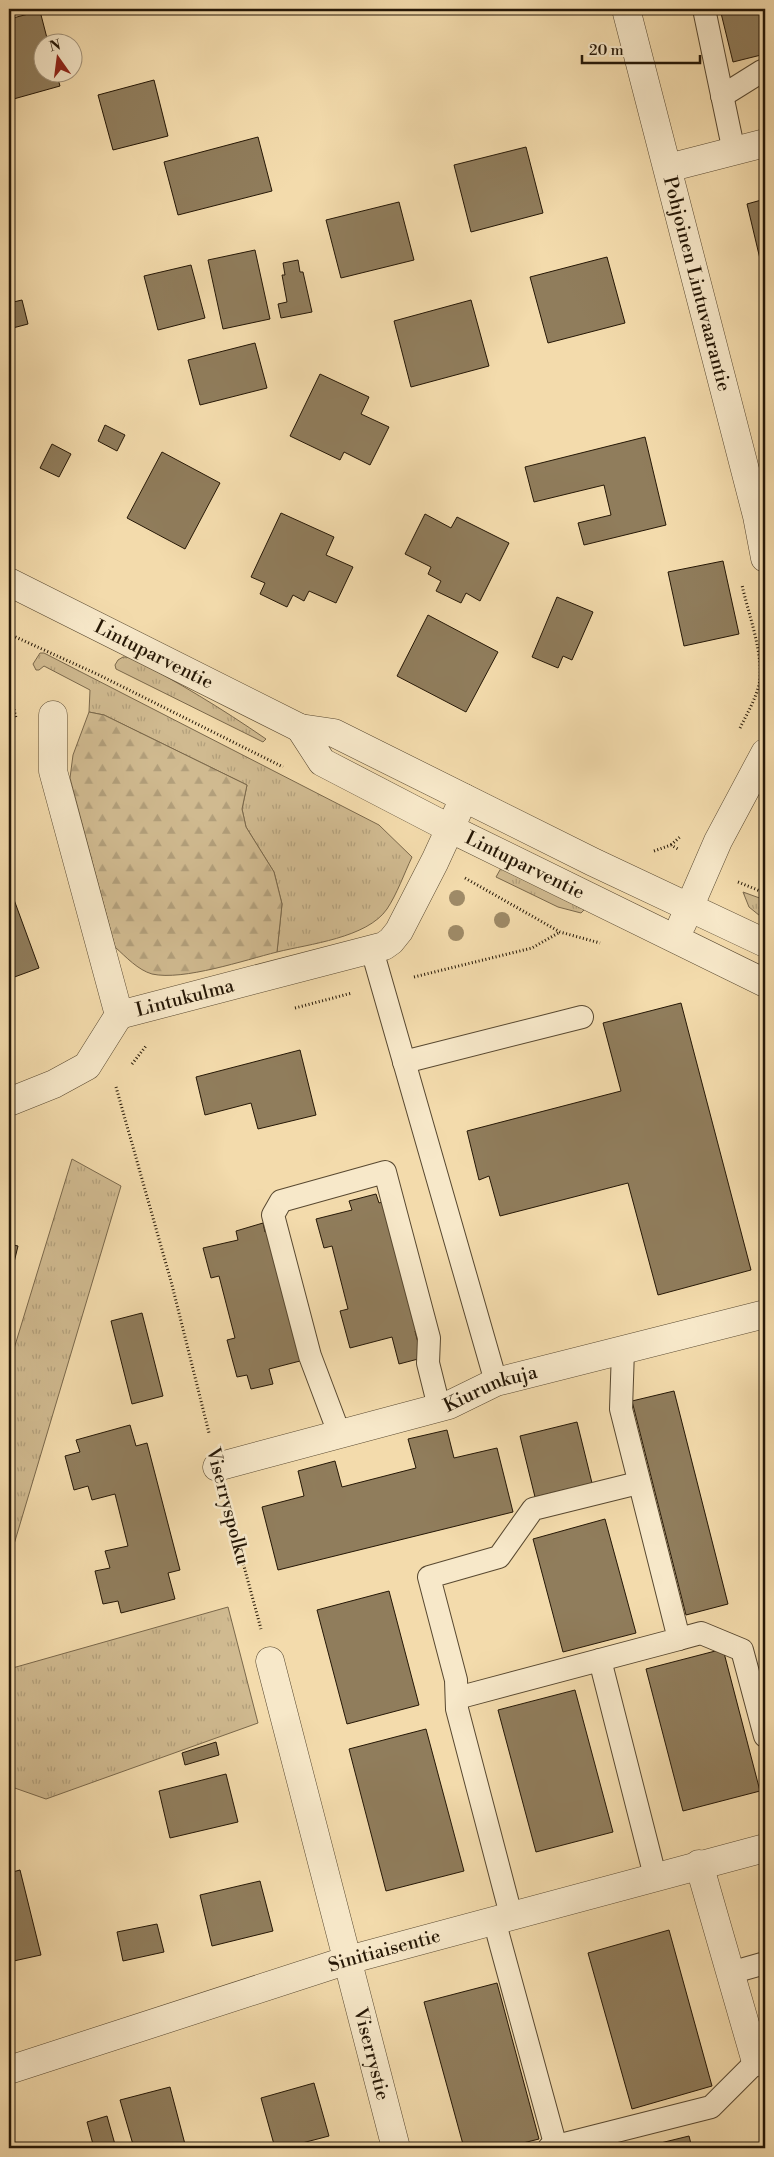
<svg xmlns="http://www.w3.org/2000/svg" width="774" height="2157" font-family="'Libre Bodoni',serif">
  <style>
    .grass { fill: url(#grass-tufts); stroke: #7a684b }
    .forest { fill: url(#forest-firs); stroke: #7a684b }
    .building { fill: #907d5c; stroke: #251706 }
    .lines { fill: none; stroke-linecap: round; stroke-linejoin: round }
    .service-casing { stroke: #584830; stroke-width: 24 }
    .minor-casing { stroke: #584830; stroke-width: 29 }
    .tertiary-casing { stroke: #584830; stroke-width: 29 }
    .path { stroke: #251706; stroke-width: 3; stroke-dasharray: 1 2.5; stroke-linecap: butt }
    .service { stroke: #f7e8c9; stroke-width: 22 }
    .minor { stroke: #f7e8c9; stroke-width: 28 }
    .tertiary { stroke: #f7e8c9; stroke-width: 28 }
    .tree { fill: #9e8a67 }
    .labels { text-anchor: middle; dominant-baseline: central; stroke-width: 5; stroke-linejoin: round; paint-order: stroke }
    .street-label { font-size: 19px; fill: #251706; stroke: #f7e8c9 }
  </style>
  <defs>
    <pattern id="grass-tufts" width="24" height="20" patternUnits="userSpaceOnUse" patternTransform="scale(1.25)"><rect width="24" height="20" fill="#d0ba90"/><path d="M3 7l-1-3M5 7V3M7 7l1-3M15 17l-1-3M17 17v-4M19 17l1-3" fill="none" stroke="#b29f7b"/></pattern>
    <pattern id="forest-firs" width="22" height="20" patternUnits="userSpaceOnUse" patternTransform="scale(1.25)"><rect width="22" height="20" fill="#d0ba90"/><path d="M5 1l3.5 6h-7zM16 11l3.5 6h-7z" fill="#b29f7b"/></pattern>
  </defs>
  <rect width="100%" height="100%" fill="#f3dbac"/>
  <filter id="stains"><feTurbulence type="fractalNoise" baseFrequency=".004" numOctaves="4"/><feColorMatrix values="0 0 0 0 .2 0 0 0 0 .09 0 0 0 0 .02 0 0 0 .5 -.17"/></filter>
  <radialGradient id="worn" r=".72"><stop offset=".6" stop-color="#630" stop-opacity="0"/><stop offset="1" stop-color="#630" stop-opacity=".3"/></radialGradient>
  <g class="grass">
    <path d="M 40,653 L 44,653 L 379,825 L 412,857 C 404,874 397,894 387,909 C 367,938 309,944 277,952 L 282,904 L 274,872 L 246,827 L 242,809 L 247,785 L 104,715 L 89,712 L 90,690 L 44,666 L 39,670 L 36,670 L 33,664 Z"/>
    <path d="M 123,657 L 130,657 C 178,682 221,708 266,739 L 263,742 L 116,669 L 115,665 L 118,660 Z"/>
    <path d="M 505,861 L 586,908 L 581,913 L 558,907 L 496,877 Z"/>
    <path d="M 743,892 L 765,900 L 765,920 L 749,907 Z"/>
    <path d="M 72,1159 L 121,1186 L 9,1561 L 9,1365 Z"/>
    <path d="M 228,1607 L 258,1723 L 46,1799 L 9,1786 L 9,1669 Z"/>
  </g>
  <path class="forest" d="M 89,712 L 104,715 L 247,785 L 242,809 L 246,827 L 274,872 L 282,904 L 277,952 C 245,960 183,981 152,974 C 138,970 126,957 115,947 L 70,778 L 73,755 Z"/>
  <g class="building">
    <path d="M 720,9 L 765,9 L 765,54 L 733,62 Z"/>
    <path d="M 40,11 L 48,42 L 42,42 L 42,72 L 56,72 L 60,86 L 10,100 L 9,19 Z"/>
    <path d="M 154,80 L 168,136 L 113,150 L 98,95 Z"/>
    <path d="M 258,137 L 272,191 L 178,215 L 164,162 Z"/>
    <path d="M 526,147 L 543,213 L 471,232 L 454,165 Z"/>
    <path d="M 765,199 L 765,280 L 747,204 Z"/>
    <path d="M 399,202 L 414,260 L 341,278 L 326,220 Z"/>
    <path d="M 255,250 L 270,319 L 223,329 L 208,260 Z"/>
    <path d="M 607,257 L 625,323 L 548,343 L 530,277 Z"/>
    <path d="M 298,260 L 300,272 L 303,272 L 312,312 L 281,318 L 278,304 L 287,302 L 282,275 L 285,275 L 283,263 Z"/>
    <path d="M 191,265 L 205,318 L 158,330 L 144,276 Z"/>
    <path d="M 22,300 L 28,324 L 9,329 L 9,303 Z"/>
    <path d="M 471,300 L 489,366 L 411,387 L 394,321 Z"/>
    <path d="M 255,343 L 267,388 L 200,405 L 188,360 Z"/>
    <path d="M 320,374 L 369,397 L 361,414 L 389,427 L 370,465 L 344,452 L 340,460 L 290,436 Z"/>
    <path d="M 105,425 L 125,435 L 117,451 L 98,441 Z"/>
    <path d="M 645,437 L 666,525 L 584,545 L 578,523 L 611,515 L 604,485 L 534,502 L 525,467 Z"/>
    <path d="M 52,444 L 71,454 L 59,477 L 40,468 Z"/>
    <path d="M 162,452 L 220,483 L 185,549 L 127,518 Z"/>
    <path d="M 281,513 L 334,537 L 326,555 L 353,567 L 336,603 L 309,591 L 304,601 L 293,595 L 287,607 L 260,594 L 265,583 L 251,577 Z"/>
    <path d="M 425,514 L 451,528 L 457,517 L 509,543 L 480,601 L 466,593 L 461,603 L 436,591 L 441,581 L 428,574 L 431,567 L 405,554 Z"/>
    <path d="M 723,561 L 739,634 L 684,646 L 668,572 Z"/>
    <path d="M 557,597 L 593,612 L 572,660 L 563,656 L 558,668 L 532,657 Z"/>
    <path d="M 428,615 L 498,652 L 466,712 L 397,676 Z"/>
    <path d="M 9,886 L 39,968 L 9,979 Z"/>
    <path d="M 681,1003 L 751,1270 L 658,1295 L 628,1183 L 500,1216 L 489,1176 L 479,1180 L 467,1131 L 621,1091 L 603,1023 Z"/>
    <path d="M 300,1050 L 316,1115 L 258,1129 L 251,1103 L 205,1115 L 196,1077 Z"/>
    <path d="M 376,1194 L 379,1203 L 384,1201 L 417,1330 L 415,1331 L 422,1358 L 399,1364 L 392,1337 L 350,1348 L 340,1311 L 348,1309 L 332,1246 L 324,1248 L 316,1219 L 352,1210 L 349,1201 Z"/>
    <path d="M 263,1223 L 265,1232 L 270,1231 L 304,1360 L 269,1369 L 273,1384 L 251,1389 L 247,1375 L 237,1377 L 227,1340 L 235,1338 L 219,1276 L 211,1278 L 203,1248 L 238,1240 L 236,1231 Z"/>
    <path d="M 9,1224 L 13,1225 L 9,1243 Z"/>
    <path d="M 9,1244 L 18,1246 L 9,1283 Z"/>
    <path d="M 142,1313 L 163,1396 L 132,1404 L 111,1321 Z"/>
    <path d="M 674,1391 L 728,1604 L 686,1615 L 632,1401 Z"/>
    <path d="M 577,1422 L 592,1483 L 535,1497 L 520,1436 Z"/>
    <path d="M 130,1425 L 136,1446 L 147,1443 L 180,1570 L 168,1573 L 175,1599 L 121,1613 L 118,1601 L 103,1604 L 95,1571 L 110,1568 L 105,1551 L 128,1546 L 115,1494 L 92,1500 L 88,1486 L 74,1490 L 65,1456 L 80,1452 L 76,1440 Z"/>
    <path d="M 447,1430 L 454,1458 L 497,1448 L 513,1512 L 278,1570 L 262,1507 L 304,1496 L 298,1471 L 335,1461 L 342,1487 L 416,1468 L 408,1439 Z"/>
    <path d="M 605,1519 L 636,1633 L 563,1652 L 533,1539 Z"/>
    <path d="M 389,1591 L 419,1705 L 347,1724 L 317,1610 Z"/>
    <path d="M 723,1649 L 760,1791 L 683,1811 L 646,1669 Z"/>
    <path d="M 575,1690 L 613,1832 L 536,1852 L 498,1710 Z"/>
    <path d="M 426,1729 L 464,1871 L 386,1891 L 349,1749 Z"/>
    <path d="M 216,1742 L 219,1755 L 185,1765 L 182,1753 Z"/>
    <path d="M 226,1774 L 238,1822 L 170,1838 L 159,1791 Z"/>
    <path d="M 20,1870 L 41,1955 L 9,1962 L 9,1873 Z"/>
    <path d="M 260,1881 L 273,1931 L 212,1946 L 200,1895 Z"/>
    <path d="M 157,1924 L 164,1952 L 123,1961 L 117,1932 Z"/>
    <path d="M 669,1930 L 712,2086 L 632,2109 L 588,1953 Z"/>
    <path d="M 497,1983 L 539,2139 L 503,2148 L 464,2148 L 424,2002 Z"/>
    <path d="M 314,2083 L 329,2136 L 283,2148 L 275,2148 L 261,2098 Z"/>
    <path d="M 170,2087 L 186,2148 L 134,2148 L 120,2100 Z"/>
    <path d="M 107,2116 L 116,2148 L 94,2148 L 87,2122 Z"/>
    <path d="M 689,2136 L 692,2148 L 640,2148 Z"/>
  </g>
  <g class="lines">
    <defs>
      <g id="service">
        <path d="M 704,9 L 734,152"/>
        <path d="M 722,96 L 762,71"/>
        <path d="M 372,950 L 496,1382"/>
        <path d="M 404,1062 L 582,1017"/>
        <path d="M 339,1433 L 310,1356 L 273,1215 L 281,1201 L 385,1172 L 429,1338 L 428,1363 L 439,1407"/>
        <path d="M 679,1639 L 701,1633 L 742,1650 L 765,1736"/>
        <path d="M 600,1660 L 655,1876"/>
        <path d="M 457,1698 L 679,1639 L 621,1409 L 623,1350"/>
        <path d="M 511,1915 L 457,1709 L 456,1680 L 429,1577 L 499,1557 L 533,1509 L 638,1483"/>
        <path d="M 494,1920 L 556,2147"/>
        <path d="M 730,1973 L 765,1963"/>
        <path d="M 549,2148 L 711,2107 L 756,2062 L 765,2060"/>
      </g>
      <g id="minor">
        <path d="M 668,168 L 765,143"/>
        <path d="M 53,715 L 53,771 L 119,1015"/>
        <path id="s1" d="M 119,1015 L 384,946 L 391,941 L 399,931 L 435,861 L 464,798"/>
        <path d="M 9,1102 L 54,1084 L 87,1066 L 119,1015"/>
        <path id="s2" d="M 217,1467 L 449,1405 L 496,1382 L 765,1314"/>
        <path id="s3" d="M 270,1661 L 396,2148"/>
        <path d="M 699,1864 L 756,2062"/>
        <path id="s4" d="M 9,2070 L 348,1960 L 765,1848"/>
      </g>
      <g id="tertiary">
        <path id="s5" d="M 626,9 L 757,516 L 765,558"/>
        <path id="s6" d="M 9,582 L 300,728 L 334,733 L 593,862 L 765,943"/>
        <path id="s7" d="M 300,728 L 322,762 L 449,828 L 765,983"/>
        <path d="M 682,924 L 718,841 L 765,753"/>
      </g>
    </defs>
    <use href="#service" class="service-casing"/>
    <use href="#minor" class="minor-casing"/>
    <use href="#tertiary" class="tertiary-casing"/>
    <g class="path">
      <path d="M 9,634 L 99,675 L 283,767"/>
      <path d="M 9,689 L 16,718"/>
      <path d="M 740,728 C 747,714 755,700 759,685 C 765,657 748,613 742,585"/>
      <path d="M 671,845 L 681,836"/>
      <path d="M 654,851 L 671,845 L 678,849"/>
      <path d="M 465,878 L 560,932 L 600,943"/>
      <path d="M 738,882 L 765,893"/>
      <path d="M 414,977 L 532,948 L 560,932"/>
      <path d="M 295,1008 L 352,993"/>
      <path d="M 132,1064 L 146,1046"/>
      <path d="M 116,1087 L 172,1285 L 209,1433"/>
      <path d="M 226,1500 L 261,1629"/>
    </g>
    <use href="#service" class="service"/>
    <use href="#minor" class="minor"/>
    <use href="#tertiary" class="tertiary"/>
  </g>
  <g class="tree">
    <circle cx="457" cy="898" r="8"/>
    <circle cx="502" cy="920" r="8"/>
    <circle cx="456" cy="933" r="8"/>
  </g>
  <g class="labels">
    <g class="street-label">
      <text stroke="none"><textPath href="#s5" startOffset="284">Pohjoinen Lintuvaarantie</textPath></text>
      <text stroke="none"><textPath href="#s6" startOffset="162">Lintuparventie</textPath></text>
      <text stroke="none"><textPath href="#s7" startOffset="268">Lintuparventie</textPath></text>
      <text stroke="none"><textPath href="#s1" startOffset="68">Lintukulma</textPath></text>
      <text stroke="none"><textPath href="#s2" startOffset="285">Kiurunkuja</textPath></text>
      <text transform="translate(228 1506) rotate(75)">Viserryspolku</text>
      <text stroke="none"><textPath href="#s4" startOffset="394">Sinitiaisentie</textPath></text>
      <text stroke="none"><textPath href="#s3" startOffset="406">Viserrystie</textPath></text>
    </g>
  </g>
  <rect width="774" height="2157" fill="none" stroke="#f3dbac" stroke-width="30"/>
  <rect x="10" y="10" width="754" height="2137" fill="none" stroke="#251706" stroke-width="2.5"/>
  <rect x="15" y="15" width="744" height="2127" fill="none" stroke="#251706"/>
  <g transform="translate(58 58) rotate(346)"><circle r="24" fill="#f7e8c9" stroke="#a3947b"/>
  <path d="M0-4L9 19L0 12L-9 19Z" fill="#8f2418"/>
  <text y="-8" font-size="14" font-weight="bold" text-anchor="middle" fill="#251706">N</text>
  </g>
  <path d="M582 55v8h118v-8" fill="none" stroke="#251706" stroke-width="2.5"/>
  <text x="589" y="55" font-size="15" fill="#251706" stroke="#f7e8c9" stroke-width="4" paint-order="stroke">20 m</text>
  <rect width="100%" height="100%" filter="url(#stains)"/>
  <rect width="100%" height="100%" fill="url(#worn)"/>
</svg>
